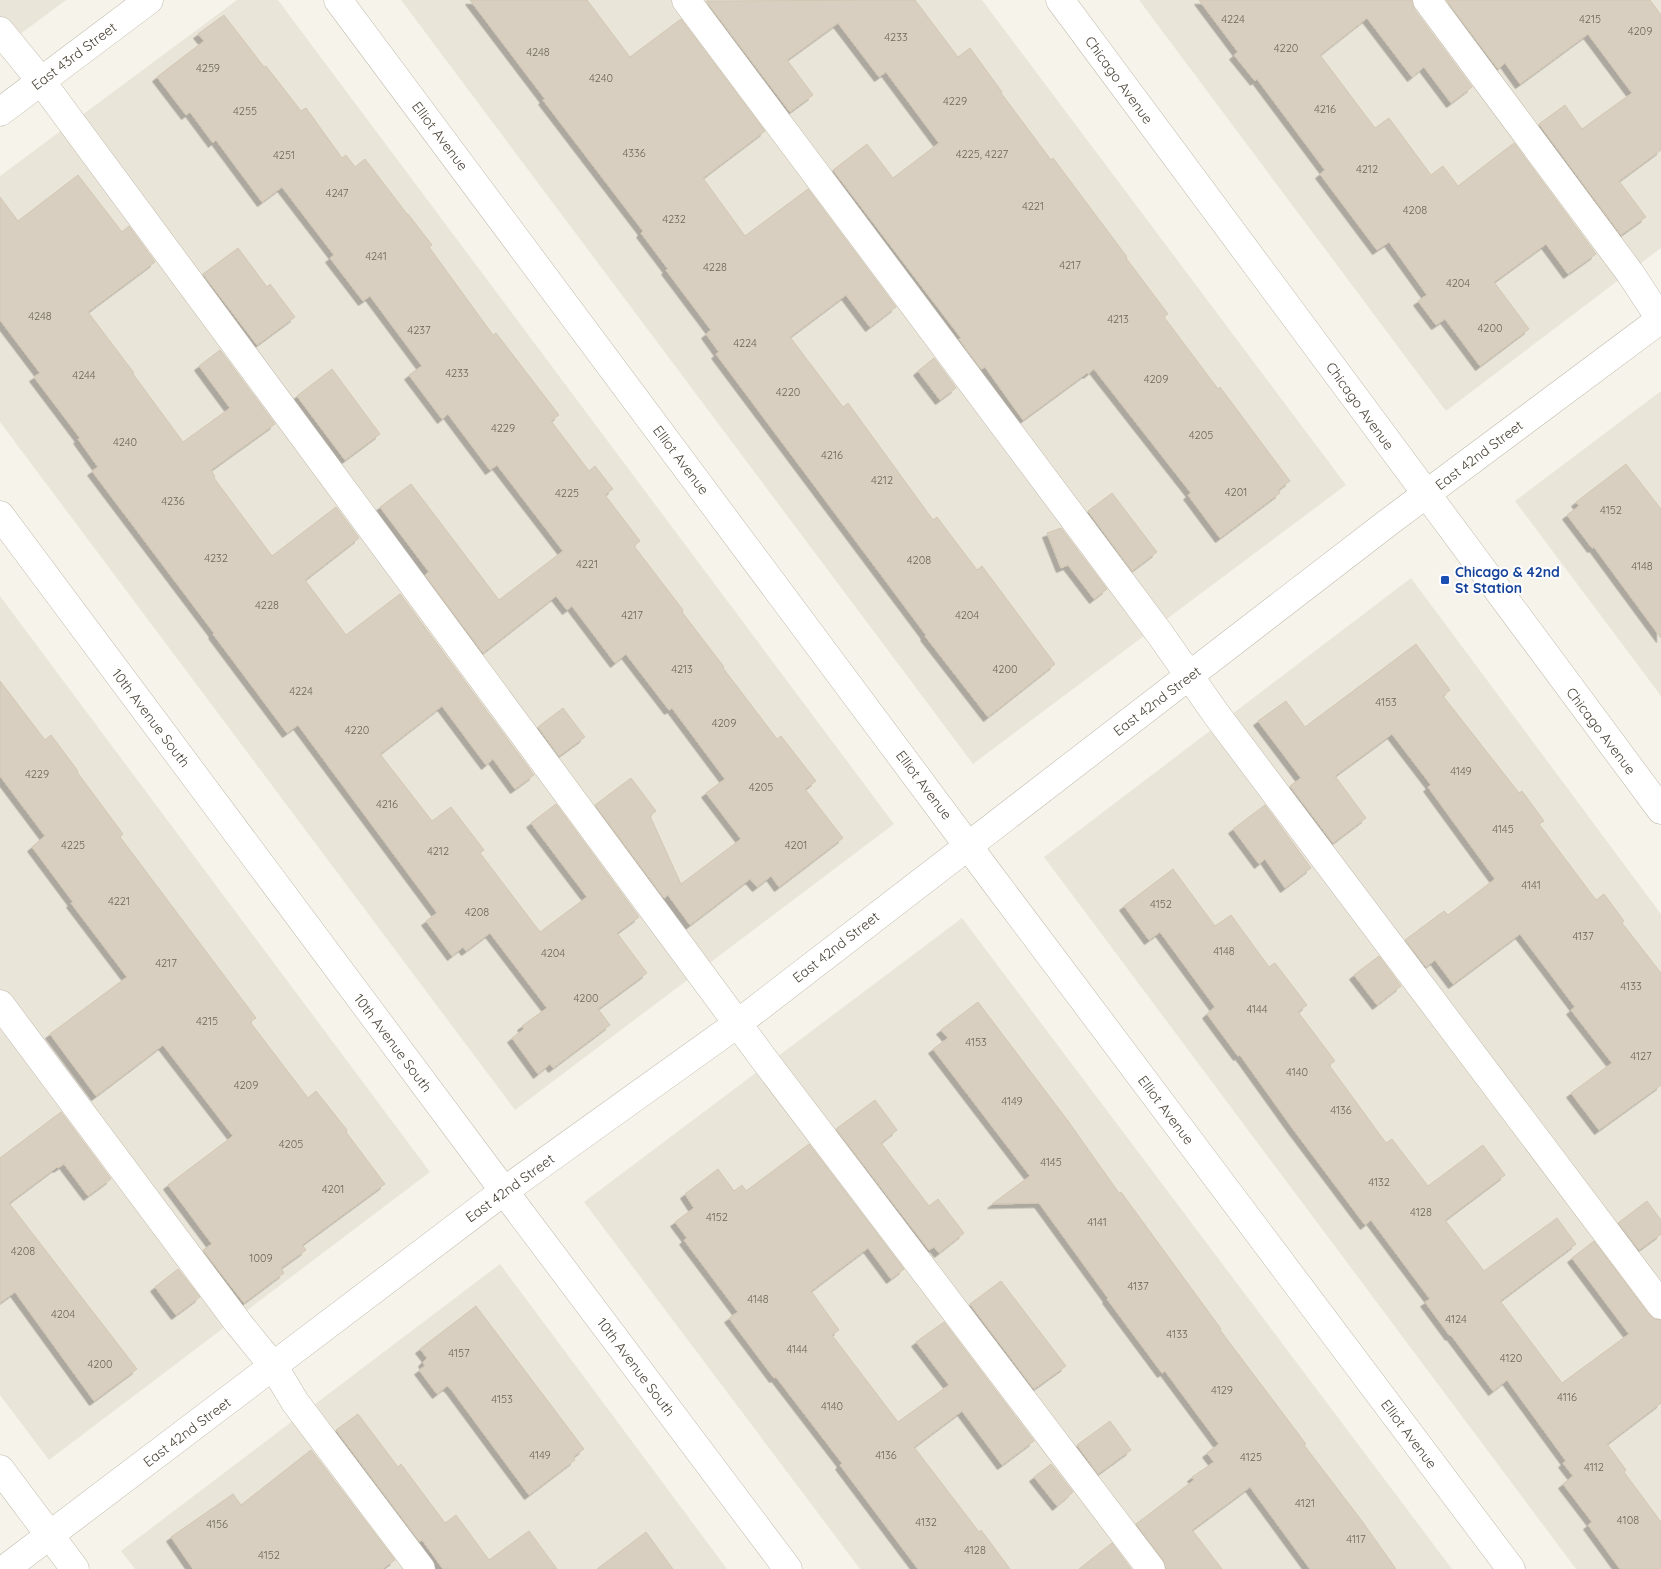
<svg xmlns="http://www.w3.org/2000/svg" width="1661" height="1569" font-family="Quicksand,sans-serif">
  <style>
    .residential { fill: #eae5d9 }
    .building { fill: #d8cfc0; stroke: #d3c7b3; filter: url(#shadow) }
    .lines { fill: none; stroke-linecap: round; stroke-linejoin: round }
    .minor-casing { stroke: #c2bbad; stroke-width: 29 }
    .minor { stroke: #fff; stroke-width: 28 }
    .transit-dot { fill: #1a4fb4; stroke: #fff; stroke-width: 2 }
    .labels { text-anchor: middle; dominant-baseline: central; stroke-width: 4; stroke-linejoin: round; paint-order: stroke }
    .number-label { font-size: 11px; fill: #6e675a }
    .street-label { font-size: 14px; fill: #4b4438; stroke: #fff }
    .transit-label { font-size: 14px; font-weight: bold; fill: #164399; stroke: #fff; text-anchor: start }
  </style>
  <defs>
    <filter id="shadow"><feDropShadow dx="-4.5" dy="4.5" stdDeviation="0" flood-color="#0004"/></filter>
  </defs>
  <rect width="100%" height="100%" fill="#f6f3eb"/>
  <g class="residential">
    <path d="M 0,0 L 66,0 L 0,49 Z"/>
    <path d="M 237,0 L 278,0 L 894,824 L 515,1110 L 0,422 L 0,176 Z"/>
    <path d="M 401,0 L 982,0 L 1346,485 L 973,764 Z"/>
    <path d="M 1139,0 L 1661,0 L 1661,248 L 1446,411 Z"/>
    <path d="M 1661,391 L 1661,696 L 1515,501 Z"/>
    <path d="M 1411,578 L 1661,914 L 1661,1569 L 1576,1569 L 1044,857 Z"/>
    <path d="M 0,596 L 430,1172 L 49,1460 L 0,1395 Z"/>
    <path d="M 962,918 L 1452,1569 L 860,1569 L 584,1202 Z"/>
    <path d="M 500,1264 L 727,1569 L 135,1569 L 121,1551 Z"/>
  </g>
  <g class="building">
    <path d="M 470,0 L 587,0 L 630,57 L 681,19 L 765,131 L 703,178 L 745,236 L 808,189 L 896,307 L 870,327 L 846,295 L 790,337 L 843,407 L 848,403 L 933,520 L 937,517 L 977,570 L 982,566 L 1055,664 L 988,717 L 925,636 L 926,635 L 716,354 L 719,352 L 706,334 L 711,330 L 666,270 L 668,269 L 641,233 L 643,231 L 543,100 L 545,99 Z"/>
    <path d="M 915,0 L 958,57 L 970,48 L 1002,92 L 1001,93 L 1051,160 L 1053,158 L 1127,257 L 1126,258 L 1168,314 L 1164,317 L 1218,389 L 1220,387 L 1290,481 L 1278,490 L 1280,493 L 1220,538 L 1188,495 L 1191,493 L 1094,369 L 1088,374 L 1087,373 L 1023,420 L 985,367 L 981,369 L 959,339 L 961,338 L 833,170 L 867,144 L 893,178 L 939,143 L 886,72 L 879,77 L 838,23 L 787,60 L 813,95 L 790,112 L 706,1 Z"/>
    <path d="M 1199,0 L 1412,0 L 1414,9 L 1472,87 L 1451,103 L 1424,67 L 1412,77 L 1367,18 L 1320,55 L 1375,128 L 1389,118 L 1431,175 L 1443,166 L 1458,186 L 1514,143 L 1596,254 L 1568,274 L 1546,244 L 1494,282 L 1529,329 L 1480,366 L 1445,319 L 1436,325 L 1418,301 L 1427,295 L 1389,242 L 1377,250 L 1320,174 L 1325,170 L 1257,79 L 1255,81 L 1234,55 L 1238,52 Z"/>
    <path d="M 1446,0 L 1650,0 L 1661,15 L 1661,150 L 1619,181 L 1646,217 L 1621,235 L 1539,124 L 1565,105 L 1582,129 L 1632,93 L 1588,34 L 1520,84 L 1505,63 L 1498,69 Z"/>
    <path d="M 224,15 L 264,67 L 266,66 L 301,111 L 306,108 L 342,158 L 346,155 L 355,167 L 365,159 L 407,214 L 408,214 L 432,245 L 429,247 L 493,335 L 496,333 L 559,415 L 551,421 L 589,471 L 595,466 L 613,489 L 605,495 L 640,541 L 634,546 L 683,610 L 682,612 L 724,667 L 723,668 L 777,739 L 781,736 L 816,781 L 805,789 L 843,838 L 779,887 L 771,876 L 757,887 L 750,879 L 690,925 L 668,895 L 664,898 L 595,805 L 631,778 L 656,811 L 650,816 L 681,884 L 741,839 L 706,793 L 725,779 L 672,708 L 669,710 L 626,654 L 615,663 L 572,606 L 567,610 L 556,596 L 483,653 L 425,575 L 429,572 L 380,507 L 411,484 L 499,600 L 563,551 L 497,465 L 490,470 L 448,414 L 442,419 L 409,375 L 422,366 L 370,296 L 363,301 L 330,258 L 334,255 L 282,187 L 262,202 L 216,140 L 213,143 L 190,112 L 186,115 L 157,77 L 204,41 L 198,34 Z"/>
    <path d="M 78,175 L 122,232 L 129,226 L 155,262 L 88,312 L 134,373 L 133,374 L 183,442 L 230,408 L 199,366 L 220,350 L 275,424 L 211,470 L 215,477 L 214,478 L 272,556 L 336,507 L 359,538 L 305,580 L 346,635 L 400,594 L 534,775 L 515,789 L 493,759 L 486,765 L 442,706 L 380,754 L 432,821 L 451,807 L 484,850 L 480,853 L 540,932 L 587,897 L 531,823 L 556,804 L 639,917 L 617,933 L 647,973 L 598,1009 L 610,1025 L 553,1068 L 550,1064 L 538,1074 L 512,1038 L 524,1029 L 522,1026 L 547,1008 L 490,933 L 466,951 L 463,947 L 452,956 L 426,921 L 437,913 L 435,910 L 298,725 L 287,733 L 213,634 L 214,633 L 92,471 L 98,467 L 78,439 L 80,438 L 34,377 L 40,373 L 0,320 L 0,197 L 18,221 Z"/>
    <path d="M 238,248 L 267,287 L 270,284 L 295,317 L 257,345 L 203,274 Z"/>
    <path d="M 934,358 L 956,388 L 940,400 L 918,371 Z"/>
    <path d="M 332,369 L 380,434 L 345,460 L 297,396 Z"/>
    <path d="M 1626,464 L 1661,509 L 1661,638 L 1594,547 L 1592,548 L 1567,515 L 1579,506 L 1576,502 Z"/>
    <path d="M 1112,493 L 1157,552 L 1132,571 L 1088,511 Z"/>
    <path d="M 1061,528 L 1107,589 L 1094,599 L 1068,565 L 1061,568 L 1047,533 Z"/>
    <path d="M 1416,644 L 1450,690 L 1443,696 L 1519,793 L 1522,791 L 1544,821 L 1539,824 L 1596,900 L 1604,894 L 1624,921 L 1622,923 L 1661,973 L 1661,1085 L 1599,1130 L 1571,1093 L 1612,1063 L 1571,1010 L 1575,1007 L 1520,934 L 1453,984 L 1435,960 L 1426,967 L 1405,940 L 1444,911 L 1448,915 L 1495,879 L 1428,787 L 1431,785 L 1392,734 L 1335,776 L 1366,818 L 1333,843 L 1290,786 L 1301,778 L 1258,721 L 1286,701 L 1305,727 Z"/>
    <path d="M 0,681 L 45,740 L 51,735 L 78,771 L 77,772 L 123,834 L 120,837 L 256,1018 L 250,1022 L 308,1098 L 316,1091 L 347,1130 L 346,1132 L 385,1184 L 302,1245 L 306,1250 L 281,1268 L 284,1273 L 244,1303 L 203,1250 L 212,1244 L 168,1185 L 233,1136 L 163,1045 L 96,1096 L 50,1034 L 127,977 L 71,903 L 73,902 L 32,847 L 45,836 L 0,776 Z"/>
    <path d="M 563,708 L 585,737 L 559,756 L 538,727 Z"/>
    <path d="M 1265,805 L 1311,868 L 1285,888 L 1265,859 L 1259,864 L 1233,829 Z"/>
    <path d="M 1173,869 L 1215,926 L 1231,915 L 1269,967 L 1275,963 L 1307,1005 L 1298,1012 L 1335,1061 L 1329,1065 L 1386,1143 L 1392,1139 L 1428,1186 L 1483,1145 L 1505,1175 L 1445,1220 L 1484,1271 L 1557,1218 L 1576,1244 L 1500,1301 L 1562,1383 L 1629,1334 L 1572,1258 L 1594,1241 L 1649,1314 L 1654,1319 L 1661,1320 L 1661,1403 L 1607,1444 L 1626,1470 L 1624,1472 L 1661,1522 L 1661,1569 L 1620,1569 L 1588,1525 L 1592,1522 L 1563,1484 L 1573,1476 L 1563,1463 L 1566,1461 L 1507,1380 L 1493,1391 L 1451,1335 L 1450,1336 L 1425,1302 L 1430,1299 L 1371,1220 L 1365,1225 L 1293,1129 L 1240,1055 L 1238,1056 L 1207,1014 L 1215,1007 L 1160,932 L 1149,940 L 1124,906 Z"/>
    <path d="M 1379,956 L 1401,986 L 1377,1005 L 1354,975 Z"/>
    <path d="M 978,1002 L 1068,1121 L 1119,1193 L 1121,1192 L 1221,1329 L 1220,1330 L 1306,1444 L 1304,1445 L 1362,1521 L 1396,1569 L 1310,1569 L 1250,1487 L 1192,1530 L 1222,1569 L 1166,1569 L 1163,1560 L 1136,1524 L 1194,1480 L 1192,1477 L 1214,1462 L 1207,1453 L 1219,1444 L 1165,1371 L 1162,1373 L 1107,1299 L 1108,1298 L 1039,1203 L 992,1204 L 1030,1176 L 933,1049 L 948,1038 L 941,1030 Z"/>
    <path d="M 875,1100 L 897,1130 L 881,1143 L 929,1206 L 938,1199 L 964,1233 L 939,1253 L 934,1247 L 929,1250 L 836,1129 Z"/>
    <path d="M 61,1112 L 111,1179 L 88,1196 L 64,1164 L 58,1168 L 57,1167 L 9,1203 L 137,1369 L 94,1401 L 15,1292 L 0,1303 L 0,1158 Z"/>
    <path d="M 809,1144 L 904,1269 L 891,1279 L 868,1248 L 811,1291 L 839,1330 L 832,1335 L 898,1422 L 949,1385 L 916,1342 L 944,1322 L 1034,1441 L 1002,1465 L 962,1411 L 914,1447 L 979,1532 L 981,1530 L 1010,1569 L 918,1569 L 840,1465 L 842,1463 L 776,1377 L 774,1378 L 729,1318 L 738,1312 L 684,1240 L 687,1238 L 675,1222 L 694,1208 L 685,1194 L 718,1169 L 734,1191 L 742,1185 L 746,1191 Z"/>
    <path d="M 1647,1201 L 1661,1220 L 1661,1234 L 1639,1250 L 1618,1223 Z"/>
    <path d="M 178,1269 L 200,1297 L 176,1315 L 155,1287 Z"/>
    <path d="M 1001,1281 L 1066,1366 L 1034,1389 L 970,1304 Z"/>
    <path d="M 476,1306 L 584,1449 L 573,1457 L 575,1460 L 529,1495 L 450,1388 L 447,1386 L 437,1394 L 419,1370 L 425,1366 L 423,1362 L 427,1358 L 420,1349 Z"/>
    <path d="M 358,1414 L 398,1467 L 401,1464 L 445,1523 L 456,1515 L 489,1560 L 529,1531 L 557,1569 L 443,1569 L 422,1540 L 420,1542 L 336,1430 Z"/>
    <path d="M 1110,1421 L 1131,1450 L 1098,1474 L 1077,1445 Z"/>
    <path d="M 311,1450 L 395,1560 L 382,1569 L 193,1569 L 171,1537 L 233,1494 L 241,1505 Z"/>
    <path d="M 1051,1464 L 1073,1492 L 1057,1506 L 1034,1477 Z"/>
    <path d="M 646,1532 L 673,1569 L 597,1569 Z"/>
    <path d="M 1112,1543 L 1131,1569 L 1079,1569 Z"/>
  </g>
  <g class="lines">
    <defs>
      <g id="minor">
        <path d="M 338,0 L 992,878 L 1511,1569"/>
        <path d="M 686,0 L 1160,634 L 1216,714 L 1661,1305"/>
        <path d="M 1060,0 L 1661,810"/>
        <path d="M 1427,0 L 1630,273 L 1661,320"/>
        <path d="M 0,31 L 41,81 L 763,1058 L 1151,1569"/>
        <path d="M 0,112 L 149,0"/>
        <path d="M 0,515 L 504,1191 L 788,1569"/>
        <path d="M 0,1004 L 239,1324 L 274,1367 L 295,1402 L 421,1569"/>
        <path d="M 0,1469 L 75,1569"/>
        <path d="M 5,1569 L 504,1191 L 737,1024 L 1390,521 L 1661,319"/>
      </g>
    </defs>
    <use href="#minor" class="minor-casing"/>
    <use href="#minor" class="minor"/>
  </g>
  <rect class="transit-dot" x="1440" y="575" width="10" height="10" rx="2.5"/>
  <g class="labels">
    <g class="number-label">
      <text x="1233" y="19">4224</text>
      <text x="1590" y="19">4215</text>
      <text x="1640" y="31">4209</text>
      <text x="896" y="37">4233</text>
      <text x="1286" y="48">4220</text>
      <text x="538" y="52">4248</text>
      <text x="208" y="68">4259</text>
      <text x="601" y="78">4240</text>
      <text x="955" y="101">4229</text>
      <text x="1325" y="109">4216</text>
      <text x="245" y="111">4255</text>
      <text x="634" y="153">4336</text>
      <text x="982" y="154">4225, 4227</text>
      <text x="284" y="155">4251</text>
      <text x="1367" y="169">4212</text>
      <text x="337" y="193">4247</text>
      <text x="1033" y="206">4221</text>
      <text x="1415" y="210">4208</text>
      <text x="674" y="219">4232</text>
      <text x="376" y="256">4241</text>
      <text x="1070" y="265">4217</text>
      <text x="715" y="267">4228</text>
      <text x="1458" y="283">4204</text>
      <text x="40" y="316">4248</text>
      <text x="1118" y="319">4213</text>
      <text x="1490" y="328">4200</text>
      <text x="419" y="330">4237</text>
      <text x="745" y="343">4224</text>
      <text x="457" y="373">4233</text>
      <text x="84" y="375">4244</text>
      <text x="1156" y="379">4209</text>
      <text x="788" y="392">4220</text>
      <text x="503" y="428">4229</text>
      <text x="1201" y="435">4205</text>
      <text x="125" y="442">4240</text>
      <text x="832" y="455">4216</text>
      <text x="882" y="480">4212</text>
      <text x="1236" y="492">4201</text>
      <text x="567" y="493">4225</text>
      <text x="173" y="501">4236</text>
      <text x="1611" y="510">4152</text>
      <text x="216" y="558">4232</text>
      <text x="919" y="560">4208</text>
      <text x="587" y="564">4221</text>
      <text x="1642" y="566">4148</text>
      <text x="267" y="605">4228</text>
      <text x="632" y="615">4217</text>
      <text x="967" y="615">4204</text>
      <text x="682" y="669">4213</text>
      <text x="1005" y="669">4200</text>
      <text x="301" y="691">4224</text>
      <text x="1386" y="702">4153</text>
      <text x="724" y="723">4209</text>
      <text x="357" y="730">4220</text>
      <text x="1461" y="771">4149</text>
      <text x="37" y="774">4229</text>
      <text x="761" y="787">4205</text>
      <text x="387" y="804">4216</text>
      <text x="1503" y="829">4145</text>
      <text x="73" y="845">4225</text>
      <text x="796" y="845">4201</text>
      <text x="438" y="851">4212</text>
      <text x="1531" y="885">4141</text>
      <text x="119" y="901">4221</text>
      <text x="1161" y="904">4152</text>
      <text x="477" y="912">4208</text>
      <text x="1583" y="936">4137</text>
      <text x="1224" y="951">4148</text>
      <text x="553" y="953">4204</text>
      <text x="166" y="963">4217</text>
      <text x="1631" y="986">4133</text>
      <text x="586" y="998">4200</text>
      <text x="1257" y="1009">4144</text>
      <text x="207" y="1021">4215</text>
      <text x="976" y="1042">4153</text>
      <text x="1641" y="1056">4127</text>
      <text x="1297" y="1072">4140</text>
      <text x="246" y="1085">4209</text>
      <text x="1012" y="1101">4149</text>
      <text x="1341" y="1110">4136</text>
      <text x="291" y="1144">4205</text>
      <text x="1051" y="1162">4145</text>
      <text x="1379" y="1182">4132</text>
      <text x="333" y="1189">4201</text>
      <text x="1421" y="1212">4128</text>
      <text x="717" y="1217">4152</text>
      <text x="1097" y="1222">4141</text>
      <text x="23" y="1251">4208</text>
      <text x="261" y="1258">1009</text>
      <text x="1138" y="1286">4137</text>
      <text x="758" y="1299">4148</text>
      <text x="63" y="1314">4204</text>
      <text x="1456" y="1319">4124</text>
      <text x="1177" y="1334">4133</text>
      <text x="797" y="1349">4144</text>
      <text x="459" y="1353">4157</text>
      <text x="1511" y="1358">4120</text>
      <text x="100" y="1364">4200</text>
      <text x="1222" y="1390">4129</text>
      <text x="1567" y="1397">4116</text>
      <text x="502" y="1399">4153</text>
      <text x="832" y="1406">4140</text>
      <text x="540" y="1455">4149</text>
      <text x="886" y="1455">4136</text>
      <text x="1251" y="1457">4125</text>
      <text x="1594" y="1467">4112</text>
      <text x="1305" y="1503">4121</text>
      <text x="1628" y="1520">4108</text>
      <text x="926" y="1522">4132</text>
      <text x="217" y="1524">4156</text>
      <text x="1356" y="1539">4117</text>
      <text x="975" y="1550">4128</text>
      <text x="269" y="1555">4152</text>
    </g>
    <g class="street-label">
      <text transform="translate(74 56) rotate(-37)">East 43rd Street</text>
      <text transform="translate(1119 80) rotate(54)">Chicago Avenue</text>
      <text transform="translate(440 136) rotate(53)">Elliot Avenue</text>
      <text transform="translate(1360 406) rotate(54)">Chicago Avenue</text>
      <text transform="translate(1479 455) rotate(-37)">East 42nd Street</text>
      <text transform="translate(681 460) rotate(53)">Elliot Avenue</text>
      <text transform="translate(1157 701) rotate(-37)">East 42nd Street</text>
      <text transform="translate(151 718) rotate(53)">10th Avenue South</text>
      <text transform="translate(1601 731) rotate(53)">Chicago Avenue</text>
      <text transform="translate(924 785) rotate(53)">Elliot Avenue</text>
      <text transform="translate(836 947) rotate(-38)">East 42nd Street</text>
      <text transform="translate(393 1043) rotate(53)">10th Avenue South</text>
      <text transform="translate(1166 1110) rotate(53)">Elliot Avenue</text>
      <text transform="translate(510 1188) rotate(-36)">East 42nd Street</text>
      <text transform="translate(636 1367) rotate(53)">10th Avenue South</text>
      <text transform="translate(187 1432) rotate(-37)">East 42nd Street</text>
      <text transform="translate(1409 1434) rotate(53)">Elliot Avenue</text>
    </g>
    <g class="transit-label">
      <text x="1455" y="572">Chicago &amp; 42nd<tspan x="1455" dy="16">St Station</tspan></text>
    </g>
  </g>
</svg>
